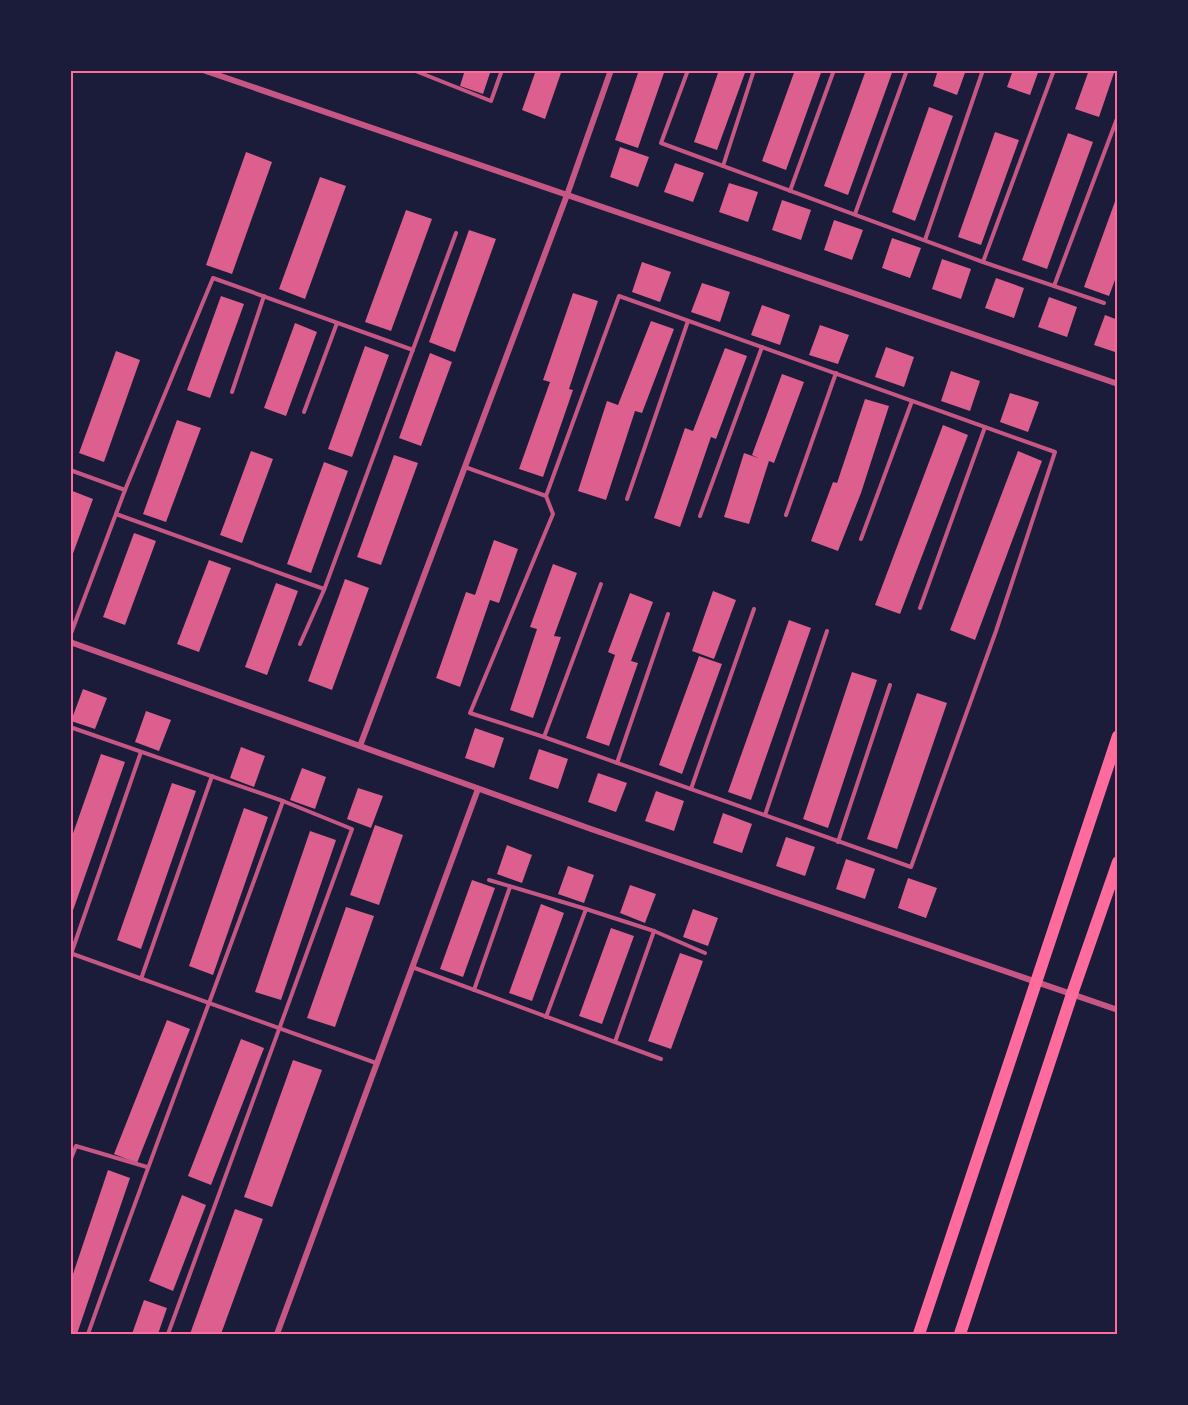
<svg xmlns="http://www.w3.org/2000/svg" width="1188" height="1405" font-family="'Zilla Slab',serif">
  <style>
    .building { fill: #dd5f8e }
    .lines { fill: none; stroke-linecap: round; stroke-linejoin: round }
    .service { stroke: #c65784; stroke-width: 4 }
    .minor { stroke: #c65784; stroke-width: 6 }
    .primary { stroke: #ff6b9d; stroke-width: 12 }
    .neatline { fill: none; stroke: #ff6b9d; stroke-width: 2 }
  </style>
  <rect width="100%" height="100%" fill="#1b1b3a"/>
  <g class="building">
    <path d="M 465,70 L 491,70 L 483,94 L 460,86 Z"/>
    <path d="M 536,70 L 562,70 L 545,119 L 522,110 Z"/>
    <path d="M 639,70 L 665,70 L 638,148 L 615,140 Z"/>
    <path d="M 719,70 L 746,70 L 717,150 L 694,142 Z"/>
    <path d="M 795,70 L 822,70 L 786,170 L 762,161 Z"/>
    <path d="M 866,70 L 893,70 L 848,195 L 824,186 Z"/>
    <path d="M 938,70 L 966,70 L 957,95 L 933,86 Z"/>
    <path d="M 1013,70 L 1039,70 L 1030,95 L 1007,87 Z"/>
    <path d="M 1089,70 L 1115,70 L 1099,117 L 1075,109 Z"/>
    <path d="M 929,107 L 953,116 L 915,221 L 892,212 Z"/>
    <path d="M 995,132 L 1019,140 L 981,245 L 958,237 Z"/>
    <path d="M 1068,133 L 1093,142 L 1047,269 L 1022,260 Z"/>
    <path d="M 620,147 L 649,157 L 638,187 L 610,177 Z"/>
    <path d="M 246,152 L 272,162 L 232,274 L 206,265 Z"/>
    <path d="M 675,163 L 704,173 L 693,202 L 664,192 Z"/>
    <path d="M 320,177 L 346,186 L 305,299 L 279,289 Z"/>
    <path d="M 729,183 L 758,192 L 748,222 L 719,212 Z"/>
    <path d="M 1117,196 L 1118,272 L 1109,296 L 1084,287 Z"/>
    <path d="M 782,200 L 811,210 L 801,240 L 772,230 Z"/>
    <path d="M 406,210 L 432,219 L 391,331 L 365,322 Z"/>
    <path d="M 834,220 L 863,230 L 852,260 L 824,250 Z"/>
    <path d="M 469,230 L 496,239 L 455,352 L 429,342 Z"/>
    <path d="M 892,238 L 921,248 L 910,278 L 882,268 Z"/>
    <path d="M 942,259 L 971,269 L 961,299 L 932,289 Z"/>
    <path d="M 642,262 L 671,272 L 660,302 L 632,292 Z"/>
    <path d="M 996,278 L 1024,288 L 1014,318 L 985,308 Z"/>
    <path d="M 702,283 L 730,292 L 720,322 L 691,312 Z"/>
    <path d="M 573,293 L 598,301 L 569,389 L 573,390 L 543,477 L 519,469 L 550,382 L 543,380 Z"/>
    <path d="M 221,296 L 244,304 L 210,398 L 187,390 Z"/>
    <path d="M 1049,297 L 1077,307 L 1067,337 L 1038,327 Z"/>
    <path d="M 762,305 L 790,315 L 780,345 L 751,335 Z"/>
    <path d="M 1105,315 L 1118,320 L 1118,353 L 1094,345 Z"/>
    <path d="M 651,321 L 674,329 L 642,413 L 635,411 L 606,500 L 578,491 L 607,401 L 618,405 Z"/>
    <path d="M 295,323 L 317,332 L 286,416 L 264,408 Z"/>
    <path d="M 820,325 L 849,335 L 838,364 L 809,355 Z"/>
    <path d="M 365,346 L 389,355 L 352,457 L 328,449 Z"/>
    <path d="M 886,347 L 914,357 L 904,387 L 875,377 Z"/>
    <path d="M 725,348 L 747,356 L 716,439 L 711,437 L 680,527 L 654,518 L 685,428 L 693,431 Z"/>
    <path d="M 116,351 L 140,360 L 104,462 L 79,453 Z"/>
    <path d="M 430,353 L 452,362 L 421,446 L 399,438 Z"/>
    <path d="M 951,371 L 980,381 L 970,411 L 941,401 Z"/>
    <path d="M 782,374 L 804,382 L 774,463 L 769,461 L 749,524 L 724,517 L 744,453 L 758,458 L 752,455 Z"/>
    <path d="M 1010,393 L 1039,402 L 1028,432 L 1000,422 Z"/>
    <path d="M 865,399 L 889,406 L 861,493 L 838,551 L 811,541 L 833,482 L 837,483 Z"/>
    <path d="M 177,420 L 201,428 L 166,522 L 143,514 Z"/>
    <path d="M 943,425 L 968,435 L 900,614 L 875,605 Z"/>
    <path d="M 251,451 L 273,459 L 242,543 L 220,535 Z"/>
    <path d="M 1018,451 L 1042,461 L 975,640 L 950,630 Z"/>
    <path d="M 394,455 L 418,463 L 381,565 L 357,557 Z"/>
    <path d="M 324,462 L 348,471 L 311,573 L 287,564 Z"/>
    <path d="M 70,490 L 93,499 L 71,559 L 70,559 Z"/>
    <path d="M 134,533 L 156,541 L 125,625 L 103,617 Z"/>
    <path d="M 494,540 L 518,549 L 499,603 L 490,600 L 460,687 L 436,678 L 466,592 L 475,595 Z"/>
    <path d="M 209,560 L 231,568 L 199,652 L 177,644 Z"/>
    <path d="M 553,564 L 577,573 L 554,636 L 561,637 L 533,718 L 510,710 L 537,629 L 530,627 Z"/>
    <path d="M 345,579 L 369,588 L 332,690 L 308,681 Z"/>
    <path d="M 276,583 L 298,591 L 267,675 L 245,667 Z"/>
    <path d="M 713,591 L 736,600 L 714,659 L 692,651 Z"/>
    <path d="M 630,593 L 653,602 L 631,661 L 638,663 L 609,746 L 586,738 L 615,655 L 608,652 Z"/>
    <path d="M 789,620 L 811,628 L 751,800 L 728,792 Z"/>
    <path d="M 699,656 L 722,664 L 682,774 L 659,765 Z"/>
    <path d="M 852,672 L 877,680 L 828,828 L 803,819 Z"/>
    <path d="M 83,689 L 107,698 L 95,729 L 71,721 Z"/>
    <path d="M 917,693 L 947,703 L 897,849 L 867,839 Z"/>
    <path d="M 146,711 L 171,720 L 159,751 L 135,742 Z"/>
    <path d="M 475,728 L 504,738 L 494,768 L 465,758 Z"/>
    <path d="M 241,747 L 265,756 L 254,787 L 230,778 Z"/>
    <path d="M 539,749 L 568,759 L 558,789 L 529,779 Z"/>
    <path d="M 101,754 L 125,762 L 70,919 L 70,842 Z"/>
    <path d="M 302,768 L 326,777 L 315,809 L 290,800 Z"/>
    <path d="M 598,773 L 627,783 L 616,812 L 588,802 Z"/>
    <path d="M 172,783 L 196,791 L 141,949 L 117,940 Z"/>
    <path d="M 358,788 L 383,796 L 371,828 L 347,819 Z"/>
    <path d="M 656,791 L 684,801 L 674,831 L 645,821 Z"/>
    <path d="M 244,808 L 268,817 L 213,975 L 189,966 Z"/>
    <path d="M 723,813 L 752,824 L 742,853 L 713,843 Z"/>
    <path d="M 375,825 L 403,835 L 379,905 L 350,895 Z"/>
    <path d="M 310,831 L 336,840 L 281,1000 L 255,992 Z"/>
    <path d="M 786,837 L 815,847 L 805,876 L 776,866 Z"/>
    <path d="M 507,845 L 532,855 L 522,883 L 497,874 Z"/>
    <path d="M 846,859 L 875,869 L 865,899 L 836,889 Z"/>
    <path d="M 568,866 L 594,875 L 584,903 L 558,894 Z"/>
    <path d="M 908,878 L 937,888 L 926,918 L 898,908 Z"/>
    <path d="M 472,880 L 495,888 L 463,977 L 440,969 Z"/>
    <path d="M 630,885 L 656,894 L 645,923 L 620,913 Z"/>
    <path d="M 541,904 L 564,913 L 532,1001 L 509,993 Z"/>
    <path d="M 346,907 L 374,916 L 335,1027 L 307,1018 Z"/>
    <path d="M 693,909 L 718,918 L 708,946 L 683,937 Z"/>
    <path d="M 611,928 L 634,936 L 602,1024 L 579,1016 Z"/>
    <path d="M 680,953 L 703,961 L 671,1049 L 648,1041 Z"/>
    <path d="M 167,1020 L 190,1029 L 137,1163 L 114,1154 Z"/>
    <path d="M 241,1039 L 264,1048 L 211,1185 L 188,1176 Z"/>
    <path d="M 293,1060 L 322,1070 L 272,1207 L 244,1197 Z"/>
    <path d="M 108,1170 L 130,1178 L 77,1334 L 70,1334 L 70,1283 Z"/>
    <path d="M 182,1195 L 206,1205 L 173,1291 L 149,1281 Z"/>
    <path d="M 235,1209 L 263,1219 L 221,1334 L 190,1334 Z"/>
    <path d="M 144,1300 L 167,1308 L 158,1334 L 132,1334 Z"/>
  </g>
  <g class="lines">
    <g class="service">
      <path d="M 413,70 L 491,101 L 502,70"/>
      <path d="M 688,70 L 661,143 L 983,262 L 1104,303"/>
      <path d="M 723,166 L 754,70"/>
      <path d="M 790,191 L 834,70"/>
      <path d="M 855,214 L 907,70"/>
      <path d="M 925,240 L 983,70"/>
      <path d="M 983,262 L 1054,70"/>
      <path d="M 1054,286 L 1118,116"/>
      <path d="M 232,392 L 264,296"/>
      <path d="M 304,412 L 337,323"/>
      <path d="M 465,467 L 546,496 L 619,296 L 1055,452 L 996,631 L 911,867 L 544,737 L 470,713 L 553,514 L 546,496"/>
      <path d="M 70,470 L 125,490 L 70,636"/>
      <path d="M 125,490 L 213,278 L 413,350"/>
      <path d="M 627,499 L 688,321"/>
      <path d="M 116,514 L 324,589"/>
      <path d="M 786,515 L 836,373"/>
      <path d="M 700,516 L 762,347"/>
      <path d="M 861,539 L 912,401"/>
      <path d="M 920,608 L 985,427"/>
      <path d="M 300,644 L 324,590 L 456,233"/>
      <path d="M 70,727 L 283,801 L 352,829 L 168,1334"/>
      <path d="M 544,737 L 601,584"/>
      <path d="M 617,763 L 668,614"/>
      <path d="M 691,789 L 754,609"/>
      <path d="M 765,815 L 827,631"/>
      <path d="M 838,842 L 890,685"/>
      <path d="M 489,880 L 586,909 L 654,931 L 705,953"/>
      <path d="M 70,953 L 376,1063"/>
      <path d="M 70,957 L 141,752"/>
      <path d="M 412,967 L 661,1059"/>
      <path d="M 141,979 L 212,776"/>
      <path d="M 474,990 L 510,887"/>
      <path d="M 546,1017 L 586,909"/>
      <path d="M 615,1042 L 654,931"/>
      <path d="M 70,1161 L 76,1146 L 147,1167"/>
      <path d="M 88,1334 C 151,1156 219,979 283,801"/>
    </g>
    <g class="minor">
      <path d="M 203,70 L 1118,384"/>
      <path d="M 70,642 L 591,829 L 1118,1010"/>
      <path d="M 360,746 L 567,195 L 611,70"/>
      <path d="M 277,1334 L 478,789"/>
    </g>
    <g class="primary">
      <path d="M 919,1334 L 1118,736"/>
      <path d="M 960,1334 L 1072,994 L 1118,862"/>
    </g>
  </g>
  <rect width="1188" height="1405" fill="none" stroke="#1b1b3a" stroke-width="144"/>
  <rect x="72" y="72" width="1044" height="1261" class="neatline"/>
</svg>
